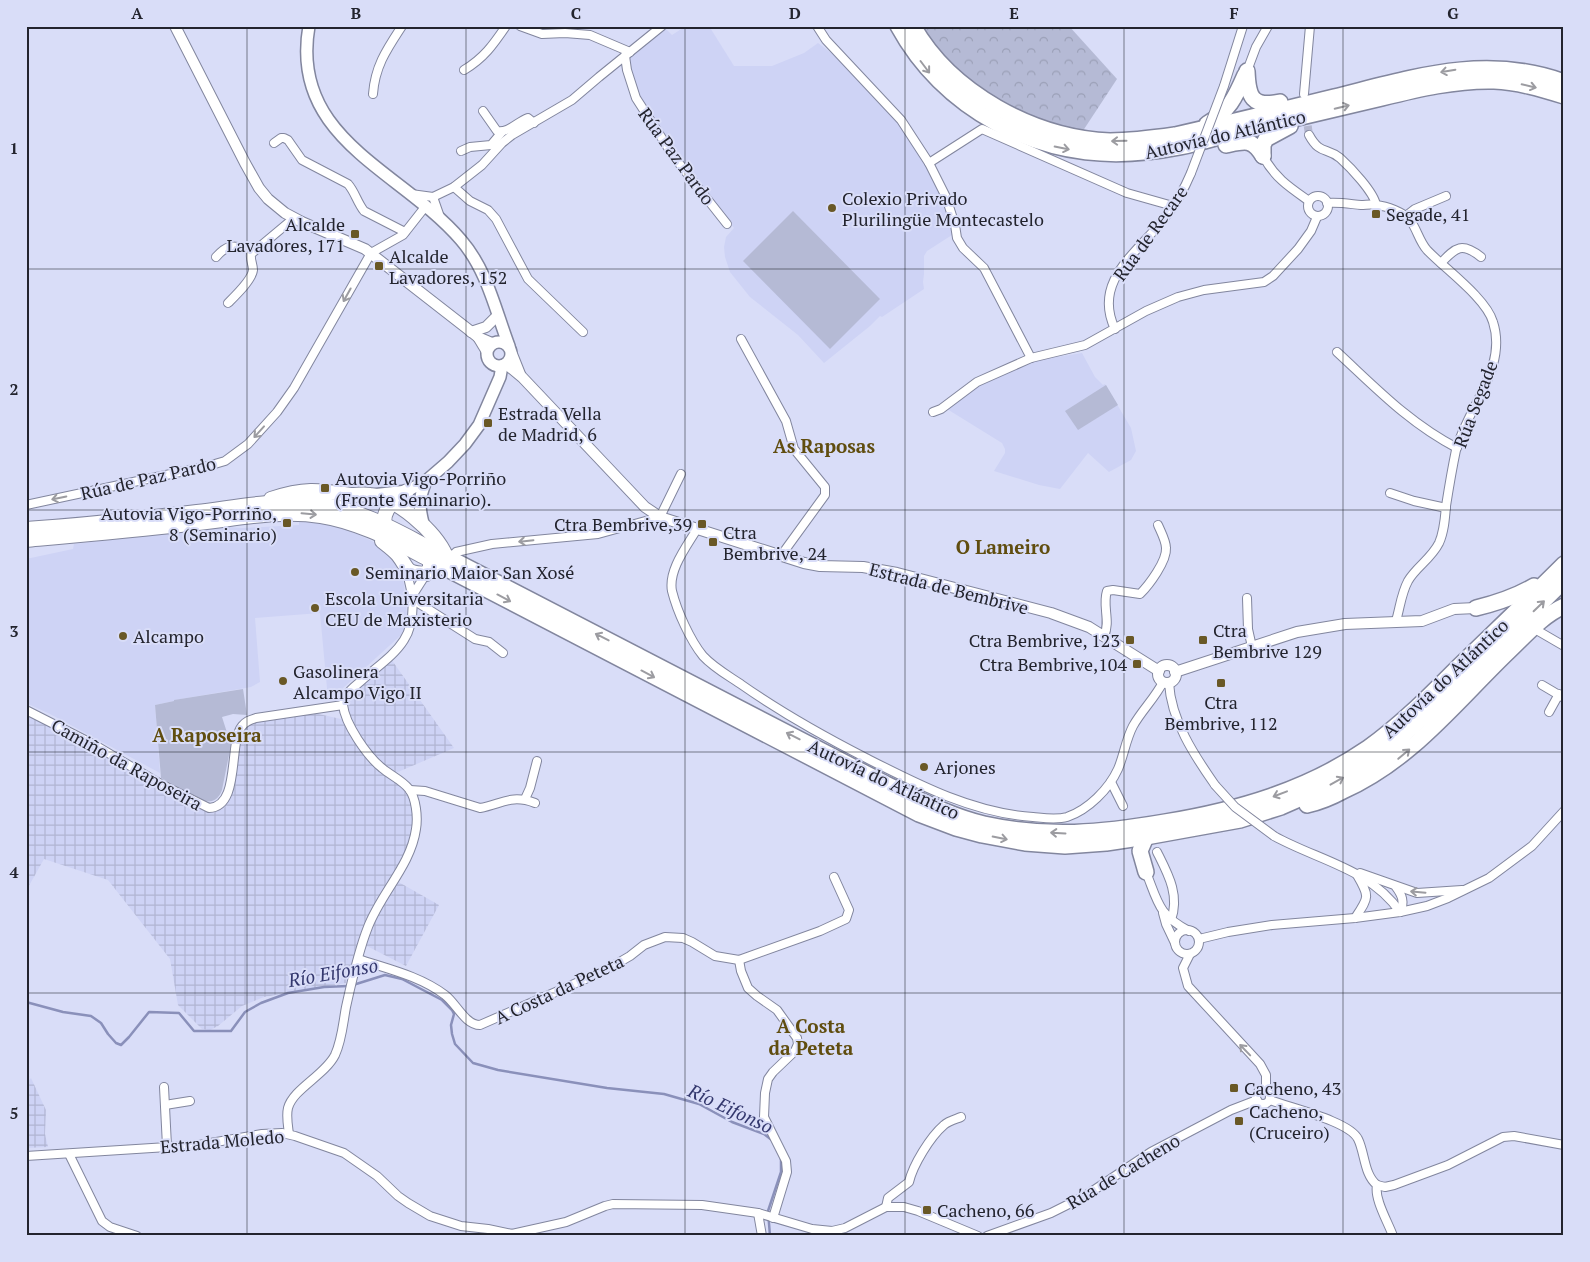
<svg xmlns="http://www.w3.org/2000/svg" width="1590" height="1262" font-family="'PT Serif',serif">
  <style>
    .built { fill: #ced3f5 }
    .industrial { fill: url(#industrial-grid) }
    .forest { fill: url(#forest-crowns) }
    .garden { fill: #b5bad5 }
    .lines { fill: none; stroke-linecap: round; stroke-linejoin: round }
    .stream { stroke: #8a90ba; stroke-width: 2.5 }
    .minor-tunnel { stroke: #b5b8d0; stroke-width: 8; stroke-dasharray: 8 4; stroke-linecap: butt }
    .minor-casing { stroke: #82869e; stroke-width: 10 }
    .tertiary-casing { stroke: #82869e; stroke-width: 12 }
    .secondary-casing { stroke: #82869e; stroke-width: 14 }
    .trunk-casing { stroke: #82869e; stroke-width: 16 }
    .motorway-casing { stroke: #82869e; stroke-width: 18 }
    .minor { stroke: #fff; stroke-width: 8 }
    .tertiary { stroke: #fff; stroke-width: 10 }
    .secondary { stroke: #fff; stroke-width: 11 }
    .trunk { stroke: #fff; stroke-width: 14 }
    .motorway { stroke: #fff; stroke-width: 15 }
    .minor-bridge-casing { stroke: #82869e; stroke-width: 10; stroke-linecap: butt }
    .minor-bridge { stroke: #fff; stroke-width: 8 }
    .oneway { stroke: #9c9ca1 }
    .grid { fill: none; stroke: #23242e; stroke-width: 1; stroke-opacity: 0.55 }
    .poi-dot { fill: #695826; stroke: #d9ddf8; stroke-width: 2 }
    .labels { text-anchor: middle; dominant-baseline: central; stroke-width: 4; stroke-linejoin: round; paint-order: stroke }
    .street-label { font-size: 18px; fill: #23242e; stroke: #d9ddf8 }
    .poi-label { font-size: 18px; fill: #23242e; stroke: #d9ddf8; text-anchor: start }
    .neighbourhood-label { font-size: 19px; font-weight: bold; fill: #604d0f; stroke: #d9ddf8 }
    .water-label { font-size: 19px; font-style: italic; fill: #34386e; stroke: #d9ddf8 }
    .neatline { fill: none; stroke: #23242e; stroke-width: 2 }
    .grid-label { font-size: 16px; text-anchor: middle; font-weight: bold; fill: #23242e }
  </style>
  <defs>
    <pattern id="industrial-grid" width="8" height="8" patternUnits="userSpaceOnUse" patternTransform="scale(1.25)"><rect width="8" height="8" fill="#ced3f5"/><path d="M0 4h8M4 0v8" fill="none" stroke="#b1b5d2"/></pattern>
    <pattern id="forest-crowns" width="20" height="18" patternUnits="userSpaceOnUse" patternTransform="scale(1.25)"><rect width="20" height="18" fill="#b5bad5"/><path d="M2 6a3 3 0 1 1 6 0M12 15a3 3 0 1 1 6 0" fill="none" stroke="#9ba0b7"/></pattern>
  </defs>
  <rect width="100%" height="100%" fill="#d9ddf8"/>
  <g class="built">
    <path d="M 686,26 L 709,26 L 734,66 L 772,66 L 804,53 L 818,43 L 852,69 L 895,116 L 923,157 L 939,187 L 954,228 L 952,235 L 927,251 L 924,256 L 924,274 L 923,282 L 924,289 L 882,317 L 880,316 L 870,326 L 824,363 L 798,335 L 750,297 L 730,272 L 725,257 L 724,247 L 726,237 L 734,228 L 670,149 L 638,97 L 628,62 L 630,58 L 666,29 L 672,35 Z"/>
    <path d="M 1082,353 L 1095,377 L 1103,385 L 1105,384 L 1131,428 L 1136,451 L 1131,460 L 1109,472 L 1088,453 L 1060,489 L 1039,485 L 994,471 L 1005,453 L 1005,449 L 1002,443 L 947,409 L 980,385 L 1037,360 Z"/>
    <path d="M 299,521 L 325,524 L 350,531 L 372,541 L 392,557 L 400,570 L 404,585 L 407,615 L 404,630 L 400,636 L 331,699 L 328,699 L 320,613 L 255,618 L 260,682 L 251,687 L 175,700 L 174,701 L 155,705 L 160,773 L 50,714 L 26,703 L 26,559 L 73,549 L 74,544 L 226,527 L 243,528 L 299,525 Z"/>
  </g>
  <g class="industrial">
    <path d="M 391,659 L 454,748 L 391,775 L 410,790 L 416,828 L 395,880 L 439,905 L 406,966 L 359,942 L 346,983 L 264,997 L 242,1006 L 218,1026 L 210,1030 L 202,1029 L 178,1005 L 170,959 L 108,880 L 44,859 L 26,891 L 26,715 L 66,735 L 202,810 L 209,813 L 215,812 L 223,809 L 229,801 L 237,763 L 242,733 L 247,727 L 250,724 L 260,722 L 314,713 L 341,719 L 349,712 L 348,702 L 350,697 Z"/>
    <path d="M 31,1078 L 46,1110 L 45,1134 L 48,1147 L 26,1148 L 26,1084 Z"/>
  </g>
  <path class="forest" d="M 888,26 L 1069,26 L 1117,79 L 1071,149 L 1003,130 Z"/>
  <g class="garden">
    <path d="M 793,211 L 880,299 L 830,349 L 743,261 Z"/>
    <path d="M 1106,385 L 1118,405 L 1078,430 L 1065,411 Z"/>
    <path d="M 243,689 L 247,715 L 233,714 L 222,717 L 231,745 L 222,790 C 219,798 214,803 205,801 L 161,778 L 155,705 L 174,701 L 174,700 Z"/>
  </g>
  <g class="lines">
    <g class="stream">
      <path d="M 353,985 L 385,975 L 402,979 L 442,1000 L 452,1010 L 454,1014 L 451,1025 L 452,1034 L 455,1044 L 473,1063 L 498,1070 L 607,1088 L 664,1094 L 699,1104 L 732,1122 L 764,1134 L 773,1141"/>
      <path d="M 26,1002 L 63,1012 L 91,1016 L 101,1023 L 108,1034 L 116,1043 L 121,1045 L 129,1037 L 149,1012 L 179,1013 L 194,1031 L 231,1031 L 245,1012 L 261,1003 L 288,993 L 324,987 L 348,986"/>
      <path d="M 770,1236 L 768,1211 L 781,1172 L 781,1157"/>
    </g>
    <path class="minor-tunnel" d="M 1306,114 L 1309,135"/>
    <defs>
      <g id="minor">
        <path d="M 520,26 L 542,34 L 565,33 L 590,35 L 630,52"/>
        <path d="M 817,26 L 826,40 L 901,120 L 929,163 L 946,197 L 955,225 L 957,238 L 963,248 L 984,268 L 1031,358"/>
        <path d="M 625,56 L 627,70 L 636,98 L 674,157 L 727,224"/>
        <path d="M 464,70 C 484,58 493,45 506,26"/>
        <path d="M 1247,71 L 1256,47 L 1268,26"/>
        <path d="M 1224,86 L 1243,26"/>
        <path d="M 373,94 C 375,66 387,49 402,26"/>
        <path d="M 1304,94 L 1310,26"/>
        <path d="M 483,111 L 497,131 C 509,133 517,122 528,118 L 534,123"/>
        <path d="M 1309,135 C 1320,155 1326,147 1340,158 C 1350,167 1374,192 1376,205"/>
        <path d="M 274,143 L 281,138 L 284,138 L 288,140 L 302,160 L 348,184 C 355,192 357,202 364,211 L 405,232"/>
        <path d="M 461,151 L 470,147 L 491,145 L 502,132"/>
        <path d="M 1263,156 C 1275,178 1289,187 1309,201"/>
        <path d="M 929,163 L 982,129 L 1127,193 L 1173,206"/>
        <path d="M 454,187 L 470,201 L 488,210 L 496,219 L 528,279 L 583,332"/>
        <path d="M 411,194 L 433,197 L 440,217"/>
        <circle cx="1318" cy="206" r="10"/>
        <path d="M 433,197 L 454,187 L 482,165 L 502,143 L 512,135 L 572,100 L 599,77 L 662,26"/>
        <path d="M 1327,203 C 1339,202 1350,204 1361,205 C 1366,205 1371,204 1376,205 C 1387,206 1403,212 1410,220 C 1417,229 1419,241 1427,250 C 1445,269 1486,298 1493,322 C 1508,368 1467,408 1456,450 C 1452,469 1449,487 1446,506 C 1445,519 1444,532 1439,543 C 1431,559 1416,567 1408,581 C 1401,594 1400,608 1396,621"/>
        <path d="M 1406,216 L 1415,209 L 1446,196"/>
        <path d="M 216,257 C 230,241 235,247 255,250"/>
        <path d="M 1441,263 C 1456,247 1462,242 1481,257"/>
        <path d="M 228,303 C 235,296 252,280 253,270 C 253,264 250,260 251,254 L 294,218"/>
        <path d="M 1115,329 C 1092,281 1138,252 1163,220 C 1175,205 1184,190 1191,173"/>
        <path d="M 741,339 L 786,421 L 794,449 L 825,487 L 825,495 L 780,557"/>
        <path d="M 1337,352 C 1376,388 1409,423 1457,448"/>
        <path d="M 933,412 L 941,409 L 977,382 L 1031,358 L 1085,345 L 1146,311 L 1178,297 L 1204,290 L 1264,282 L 1273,276 L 1298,249 L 1311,231 L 1317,217"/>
        <path d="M 1390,493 L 1414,501 L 1446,508"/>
        <path d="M 26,505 L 208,466 L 225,461 L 248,444 L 277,412 L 294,388 L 371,253 L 403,235 L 425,207"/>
        <path d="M 697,529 C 687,546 668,570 672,591 C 677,611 690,640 703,656 C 714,668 729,676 742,685 C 782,713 823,736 866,758 C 919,785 973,813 1033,817 C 1044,818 1056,820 1067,817 C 1088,810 1109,789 1118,769 C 1124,755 1126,739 1133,726 C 1142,710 1155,698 1163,682"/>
        <path d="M 450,558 L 456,552 L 492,544 L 598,534 L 660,517 L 681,474"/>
        <path d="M 412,596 L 426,574"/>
        <path d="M 1247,598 L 1248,629 L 1252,647"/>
        <path d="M 412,599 L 475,639 L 489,642 L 503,653"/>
        <path d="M 1533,628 L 1564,646"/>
        <path d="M 1104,636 C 1111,621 1102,606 1107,591 L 1113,590 L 1140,594 C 1149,585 1167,561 1166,548 C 1166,541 1161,532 1158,525"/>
        <path d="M 1169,683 C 1171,720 1194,755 1215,785"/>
        <path d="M 1542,685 L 1564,698"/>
        <path d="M 26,710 L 93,744 L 159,783 L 209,808 C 241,807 228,743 242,726 C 246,721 250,720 256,718 L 343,705"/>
        <path d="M 1549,712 L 1559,694"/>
        <path d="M 1111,782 L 1123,806"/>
        <path d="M 410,790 L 425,791 L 480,808 C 502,804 511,794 535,803"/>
        <path d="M 525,799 L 530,788 L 537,761"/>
        <path d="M 1274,836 C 1317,860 1371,869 1400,912"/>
        <path d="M 1157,852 C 1168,874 1180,895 1171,920"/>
        <path d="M 1146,872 C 1158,902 1158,915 1189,931"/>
        <path d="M 1360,873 L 1417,893 L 1462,890"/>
        <path d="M 1396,887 C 1402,895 1405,902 1400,912"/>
        <path d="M 1163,913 L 1166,924 L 1175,943"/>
        <path d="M 1355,918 C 1369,897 1370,897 1357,875"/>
        <circle cx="1187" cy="942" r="12"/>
        <path d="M 1199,939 L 1228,932 L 1272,925 L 1355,918 L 1400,912 L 1427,906 L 1448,898 L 1489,878 L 1532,846 L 1564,811"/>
        <path d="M 1190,954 L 1183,968 L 1188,986 L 1260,1064 L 1266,1075 L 1266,1091"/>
        <path d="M 358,959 C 388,969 420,976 445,995 C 456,1003 465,1025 480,1025 L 606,970 L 630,956 L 644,945 L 665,937 L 683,938 L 692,942 L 715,956 L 739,960 L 820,931 L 846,919 L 849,910 L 834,877"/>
        <path d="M 739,960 L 741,971 L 748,988 L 757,996 L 777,1010 L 797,1038 L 798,1044 L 795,1051 L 773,1072 L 768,1079 L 765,1093 L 764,1117 L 786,1161 L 787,1172 L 773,1218"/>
        <path d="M 164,1087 L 167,1146"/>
        <circle cx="1263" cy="1097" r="7"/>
        <path d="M 1270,1100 C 1290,1108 1349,1121 1358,1139 C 1365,1153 1364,1175 1377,1185 C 1374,1199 1388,1222 1393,1236"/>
        <path d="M 165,1105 L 190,1101"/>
        <path d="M 289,1134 C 288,1126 286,1116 288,1108 C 293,1089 325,1075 335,1055 C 342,1040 343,1023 346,1007 C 352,980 358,952 368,927 C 381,893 411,865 416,829 C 418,817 416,798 409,789 C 402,780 390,775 382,768 C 367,756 345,724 343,705 C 345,693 353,688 361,681 C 392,654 417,642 412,596 C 411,588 408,579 407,570"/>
        <path d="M 69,1154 L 102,1221 L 110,1227 L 137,1236"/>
        <path d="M 26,1156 L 199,1145 L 262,1134 L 282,1133 L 295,1136 L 344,1153 L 377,1176 L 398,1196 L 408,1203 L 430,1216 L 461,1226 L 488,1229 L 512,1234 L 566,1222 L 605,1206 L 613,1204 L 702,1205 L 758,1213 L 812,1229 L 832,1231 L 845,1228 L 886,1207 L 904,1207 L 918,1211 L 978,1236"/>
        <path d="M 1377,1185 L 1385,1187 L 1394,1185 L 1448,1165 L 1503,1137 L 1514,1136 L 1564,1145"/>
        <path d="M 886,1207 L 888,1198 L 909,1182 C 913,1165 930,1137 944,1125 C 948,1121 956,1119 961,1117"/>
        <path d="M 758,1213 L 762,1236"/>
        <path d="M 987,1236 L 1051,1213 L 1085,1196 L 1151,1152 L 1231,1110 L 1257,1100"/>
      </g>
      <g id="tertiary">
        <path d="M 175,26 L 245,163 L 259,188 L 268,199 L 285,213 L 302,222 L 365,249 L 478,337 L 492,343"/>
        <path d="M 471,332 L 486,327 L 495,318"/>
        <path d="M 478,337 L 487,352"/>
        <path d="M 512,354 L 520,374"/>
        <path d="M 506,364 L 522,377 L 645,507 L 660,517 L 804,563 L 820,566 L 863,567 L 897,573 L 1051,613 L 1089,627 L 1159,671"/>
        <circle cx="1167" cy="674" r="9"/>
        <path d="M 1175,672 L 1297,632 L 1345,624 L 1422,621 L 1454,609 L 1476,608"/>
      </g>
      <g id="secondary">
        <path d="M 309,26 C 289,139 401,170 461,240 C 487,270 495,309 509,346"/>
        <circle cx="499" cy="354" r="12"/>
        <path d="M 372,495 L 407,491 L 426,481 L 448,462 L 465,444 L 479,425 L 500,377 L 502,366"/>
        <path d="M 424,527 C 419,508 418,500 426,481"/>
      </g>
      <g id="trunk">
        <path d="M 271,499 C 304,488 317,490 351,495 C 357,495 364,494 370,495 C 397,498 435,531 446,556"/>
        <path d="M 26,529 C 83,525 140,519 197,512 C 239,507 282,497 325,505 C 363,511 397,531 430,548"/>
        <path d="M 386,533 C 379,511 392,503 407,491"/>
        <path d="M 26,540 C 80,535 135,530 189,524 C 233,520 277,509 321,516 C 360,522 395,542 430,560"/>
        <path d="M 382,541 C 387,545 394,550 398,555 C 409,569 404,573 426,574 L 430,568 L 430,552"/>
      </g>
      <g id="motorway">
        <path d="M 898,26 C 921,68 954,100 996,123 C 1056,155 1114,160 1180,147 C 1200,143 1221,136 1242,131 C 1288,120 1335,109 1382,98 C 1418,89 1456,80 1494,81 C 1518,82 1541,89 1564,96"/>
        <path d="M 913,26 C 951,93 1034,138 1110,141 C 1133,141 1154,138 1175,135 C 1228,123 1281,110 1334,97 C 1411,78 1485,53 1564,82"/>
        <path d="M 1247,71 C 1248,97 1252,108 1280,102"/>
        <path d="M 1207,124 C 1229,111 1235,98 1245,75"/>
        <path d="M 1226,145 C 1245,141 1252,138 1263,156"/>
        <path d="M 1263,156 L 1263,145 L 1266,139 L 1290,126"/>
        <path d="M 430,548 L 886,784 C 918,799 950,816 984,824 C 1048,838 1101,833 1165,822 C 1238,810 1307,790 1368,748 C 1400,725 1427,698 1455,670 C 1491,635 1528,600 1564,564"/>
        <path d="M 430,560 L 919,814 L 956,828 L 982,835 L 1025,843 L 1065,846 L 1106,843 L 1146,837 L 1240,820 L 1281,807 L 1322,789 L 1347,776 L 1375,758 L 1399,739 L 1446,697 L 1564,581"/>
        <path d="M 1476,608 C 1497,603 1515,597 1534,586"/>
        <path d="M 1307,805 C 1320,802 1332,797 1343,791 C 1412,760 1455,703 1508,652 C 1526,635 1542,616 1564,606"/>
        <path d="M 1146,837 L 1140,851 L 1146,872"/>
      </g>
    </defs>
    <use href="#minor" class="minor-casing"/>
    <use href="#tertiary" class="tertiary-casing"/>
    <use href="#secondary" class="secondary-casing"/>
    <use href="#trunk" class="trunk-casing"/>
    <use href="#motorway" class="motorway-casing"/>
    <use href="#minor" class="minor"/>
    <use href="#tertiary" class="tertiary"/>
    <use href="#secondary" class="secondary"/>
    <use href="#trunk" class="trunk"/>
    <use href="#motorway" class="motorway"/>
    <defs>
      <g id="minor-bridge">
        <path d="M 1191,173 L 1224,86"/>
        <path d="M 1215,785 L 1235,807 L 1274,836"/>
      </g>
    </defs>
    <use href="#minor-bridge" class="minor-bridge-casing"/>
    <use href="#minor-bridge" class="minor-bridge"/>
  </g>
  <defs><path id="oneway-shaft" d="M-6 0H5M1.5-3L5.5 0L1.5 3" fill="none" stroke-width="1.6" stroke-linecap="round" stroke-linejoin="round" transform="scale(1.25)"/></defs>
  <g class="oneway">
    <use href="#oneway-shaft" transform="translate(925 67) rotate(53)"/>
    <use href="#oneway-shaft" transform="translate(1448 71) rotate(170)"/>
    <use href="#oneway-shaft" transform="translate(1529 86) rotate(13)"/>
    <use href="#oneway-shaft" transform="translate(1342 107) rotate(-13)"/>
    <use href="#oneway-shaft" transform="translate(1119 141) rotate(179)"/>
    <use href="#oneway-shaft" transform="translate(1062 148) rotate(11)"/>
    <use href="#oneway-shaft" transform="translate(347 295) rotate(119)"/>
    <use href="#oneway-shaft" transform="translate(259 432) rotate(132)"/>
    <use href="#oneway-shaft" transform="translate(59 498) rotate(168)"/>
    <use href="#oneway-shaft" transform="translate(309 514) rotate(5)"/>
    <use href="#oneway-shaft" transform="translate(526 541) rotate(174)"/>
    <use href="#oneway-shaft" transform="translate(504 598) rotate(28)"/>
    <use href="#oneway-shaft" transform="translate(1539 606) rotate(-44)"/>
    <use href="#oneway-shaft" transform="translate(602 637) rotate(-153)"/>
    <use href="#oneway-shaft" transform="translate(648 674) rotate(28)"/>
    <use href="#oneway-shaft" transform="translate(793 736) rotate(-153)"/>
    <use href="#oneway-shaft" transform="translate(1404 754) rotate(-40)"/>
    <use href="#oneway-shaft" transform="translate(1337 781) rotate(-29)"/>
    <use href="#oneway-shaft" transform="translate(1280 794) rotate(159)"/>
    <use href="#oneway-shaft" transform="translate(1058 833) rotate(-177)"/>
    <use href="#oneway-shaft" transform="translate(1000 838) rotate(11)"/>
    <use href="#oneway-shaft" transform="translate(1418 892) rotate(-175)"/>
    <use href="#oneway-shaft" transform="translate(1245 1050) rotate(-134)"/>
  </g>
  <path class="grid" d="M 247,26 L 247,1236M 466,26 L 466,1236M 685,26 L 685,1236M 905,26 L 905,1236M 1124,26 L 1124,1236M 1343,26 L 1343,1236M 26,269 L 1564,269M 26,510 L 1564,510M 26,752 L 1564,752M 26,993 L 1564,993"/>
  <g class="poi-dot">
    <circle cx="832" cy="208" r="5"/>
    <rect x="1371" y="209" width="10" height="10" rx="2.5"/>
    <rect x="350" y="229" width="10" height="10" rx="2.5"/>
    <rect x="374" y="261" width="10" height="10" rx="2.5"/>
    <rect x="483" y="418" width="10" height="10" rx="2.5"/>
    <rect x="320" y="483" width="10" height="10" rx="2.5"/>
    <rect x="282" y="518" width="10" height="10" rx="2.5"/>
    <rect x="697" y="519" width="10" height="10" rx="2.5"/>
    <rect x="708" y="537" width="10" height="10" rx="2.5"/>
    <circle cx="355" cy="572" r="5"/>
    <circle cx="315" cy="608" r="5"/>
    <circle cx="123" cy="636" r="5"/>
    <rect x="1125" y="635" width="10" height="10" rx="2.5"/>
    <rect x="1198" y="635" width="10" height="10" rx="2.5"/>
    <rect x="1132" y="659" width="10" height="10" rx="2.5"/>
    <circle cx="283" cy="681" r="5"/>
    <rect x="1216" y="678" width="10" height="10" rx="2.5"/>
    <circle cx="924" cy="767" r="5"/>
    <rect x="1229" y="1083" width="10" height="10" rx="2.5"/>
    <rect x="1234" y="1116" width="10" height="10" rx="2.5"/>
    <rect x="922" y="1205" width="10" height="10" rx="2.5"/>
  </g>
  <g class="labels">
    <g class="street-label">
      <text transform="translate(1225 134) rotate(-13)">Autovía do Atlántico</text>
      <text transform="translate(677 156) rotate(54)">Rúa Paz Pardo</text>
      <text transform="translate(1150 233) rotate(-54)">Rúa de Recare</text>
      <text transform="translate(1475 404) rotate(-69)">Rúa Segade</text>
      <text transform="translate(148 478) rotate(-13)">Rúa de Paz Pardo</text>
      <text transform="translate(949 588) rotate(14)">Estrada de Bembrive</text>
      <text transform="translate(1445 678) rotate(-43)">Autovía do Atlántico</text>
      <text transform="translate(127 764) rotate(29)">Camiño da Raposeira</text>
      <text transform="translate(884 779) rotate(25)">Autovía do Atlántico</text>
      <text transform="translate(559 989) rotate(-25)">A Costa da Peteta</text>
      <text transform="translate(222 1141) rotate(-5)">Estrada Moledo</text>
      <text transform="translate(1123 1171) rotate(-31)">Rúa de Cacheno</text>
    </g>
    <g class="poi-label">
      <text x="842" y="198">Colexio Privado<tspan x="842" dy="21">Plurilingüe Montecastelo</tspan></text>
      <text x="1386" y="214">Segade, 41</text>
      <text x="345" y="224" text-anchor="end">Alcalde<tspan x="345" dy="21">Lavadores, 171</tspan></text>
      <text x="389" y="256">Alcalde<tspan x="389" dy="21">Lavadores, 152</tspan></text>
      <text x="498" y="413">Estrada Vella<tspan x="498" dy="21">de Madrid, 6</tspan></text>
      <text x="335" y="478">Autovia Vigo-Porriño<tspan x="335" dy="21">(Fronte Seminario).</tspan></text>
      <text x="277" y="513" text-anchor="end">Autovia Vigo-Porriño,<tspan x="277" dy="21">8 (Seminario)</tspan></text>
      <text x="692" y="524" text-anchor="end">Ctra Bembrive,39</text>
      <text x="723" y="532">Ctra<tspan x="723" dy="21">Bembrive, 24</tspan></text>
      <text x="365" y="572">Seminario Maior San Xosé</text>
      <text x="325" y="598">Escola Universitaria<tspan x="325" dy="21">CEU de Maxisterio</tspan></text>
      <text x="1213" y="630">Ctra<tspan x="1213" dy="21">Bembrive 129</tspan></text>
      <text x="133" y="636">Alcampo</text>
      <text x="1120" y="640" text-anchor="end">Ctra Bembrive, 123</text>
      <text x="1127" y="664" text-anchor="end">Ctra Bembrive,104</text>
      <text x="293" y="671">Gasolinera<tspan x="293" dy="21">Alcampo Vigo II</tspan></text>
      <text x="1221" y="702" text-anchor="middle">Ctra<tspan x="1221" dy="21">Bembrive, 112</tspan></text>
      <text x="934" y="767">Arjones</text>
      <text x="1244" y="1088">Cacheno, 43</text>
      <text x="1249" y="1111">Cacheno,<tspan x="1249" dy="21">(Cruceiro)</tspan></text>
      <text x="937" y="1210">Cacheno, 66</text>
    </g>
    <g class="neighbourhood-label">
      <text x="824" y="445">As Raposas</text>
      <text x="1003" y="546">O Lameiro</text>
      <text x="207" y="734">A Raposeira</text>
      <text x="811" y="1025">A Costa<tspan x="811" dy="22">da Peteta</tspan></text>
    </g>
    <g class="water-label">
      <text transform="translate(333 972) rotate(-10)">Río Eifonso</text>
      <text transform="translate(731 1108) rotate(25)">Río Eifonso</text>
    </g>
  </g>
  <rect width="1590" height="1262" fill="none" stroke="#d9ddf8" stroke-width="55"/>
  <rect x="28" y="28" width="1534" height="1206" class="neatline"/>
  <g class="grid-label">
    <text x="137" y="19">A</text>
    <text x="356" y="19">B</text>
    <text x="576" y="19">C</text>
    <text x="795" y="19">D</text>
    <text x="1014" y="19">E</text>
    <text x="1234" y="19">F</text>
    <text x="1453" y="19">G</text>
    <text x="14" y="154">1</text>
    <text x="14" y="395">2</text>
    <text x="14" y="637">3</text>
    <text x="14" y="878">4</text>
    <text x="14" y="1119">5</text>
  </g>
</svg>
